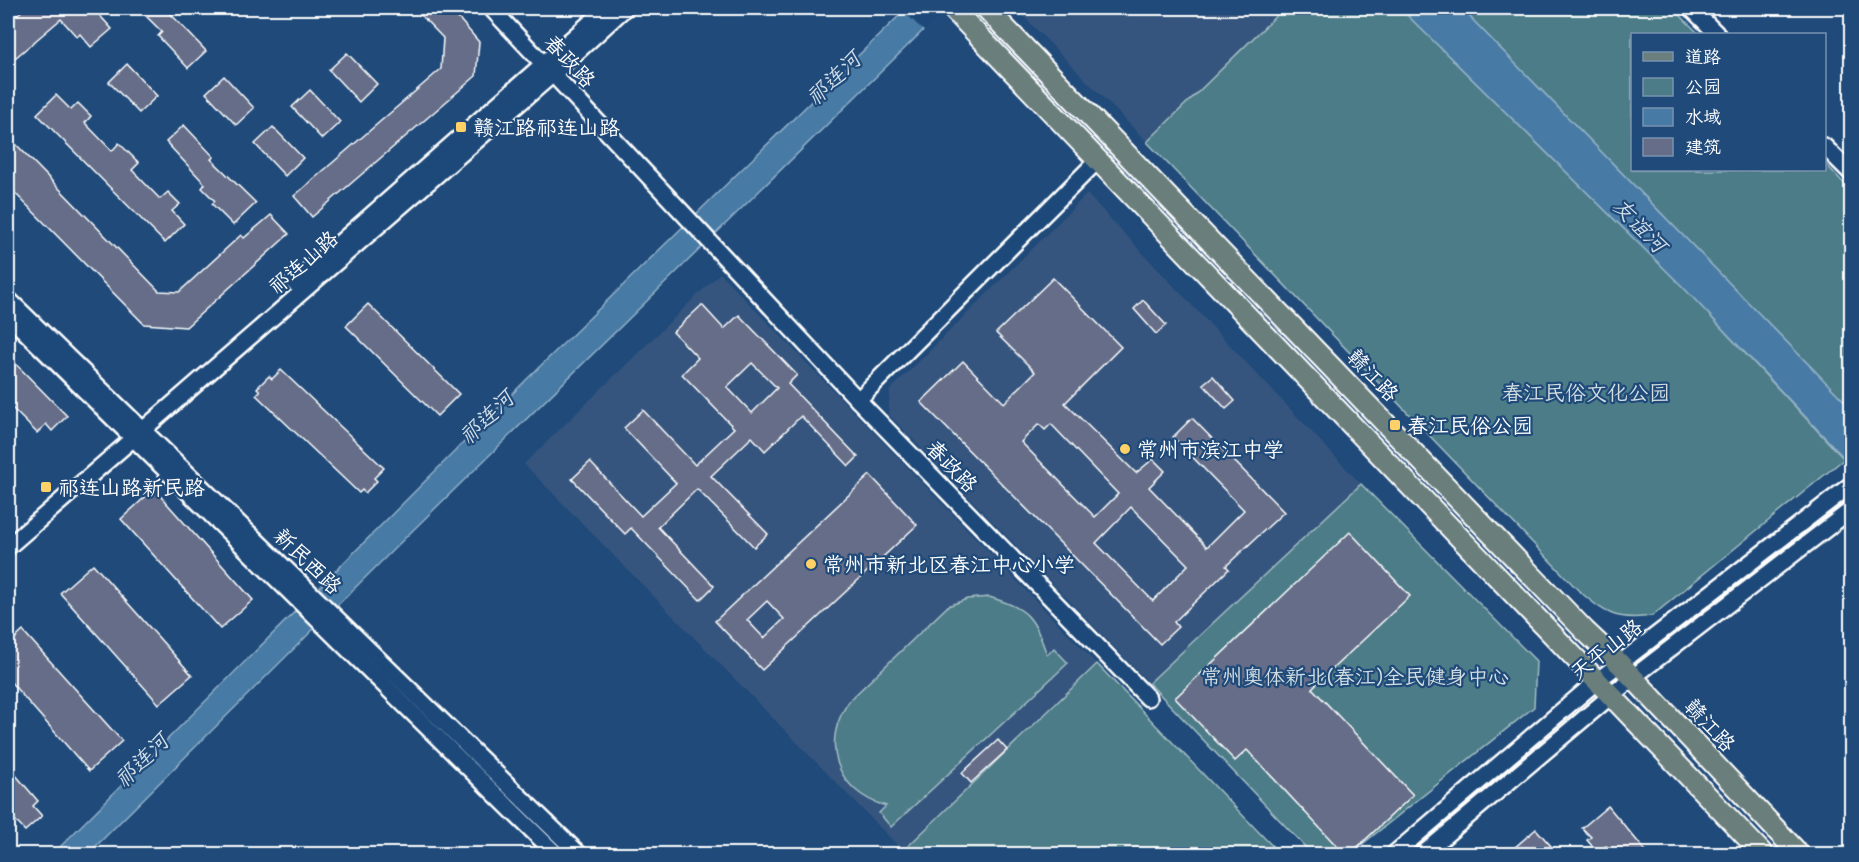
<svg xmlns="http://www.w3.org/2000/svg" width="1859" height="862" font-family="'Patrick Hand','LXGW WenKai TC',sans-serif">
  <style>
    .built { fill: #34547e }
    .green { fill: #4b7c88; stroke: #a5bec4; stroke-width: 1.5 }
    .water { fill: #477aa4; stroke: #91afc8; stroke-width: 1.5 }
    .pier { fill: #1f4a7a }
    .building { fill: #656d88; stroke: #fff; stroke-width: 1.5; fill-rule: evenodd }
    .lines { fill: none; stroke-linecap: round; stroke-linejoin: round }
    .minor-casing { stroke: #fff; stroke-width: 20 }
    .major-casing { stroke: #fff; stroke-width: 24 }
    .minor { stroke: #1f4a7a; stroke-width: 15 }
    .major { stroke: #6b7f7c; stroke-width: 20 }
    .poi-dot { fill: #ffd166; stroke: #1f4a7a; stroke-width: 2 }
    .labels { text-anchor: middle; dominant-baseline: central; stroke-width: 4.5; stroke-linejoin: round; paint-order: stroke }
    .street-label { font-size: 21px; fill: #fff; stroke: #1f4a7a }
    .poi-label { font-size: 21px; fill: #fff; stroke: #1f4a7a; text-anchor: start }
    .park-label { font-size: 21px; fill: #d2dee1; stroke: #1f4a7a }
    .water-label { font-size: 22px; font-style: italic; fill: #d1dee8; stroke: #1f4a7a }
  </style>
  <rect width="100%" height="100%" fill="#1f4a7a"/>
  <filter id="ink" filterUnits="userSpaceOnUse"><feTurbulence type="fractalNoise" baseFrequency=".0167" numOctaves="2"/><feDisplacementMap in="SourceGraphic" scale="12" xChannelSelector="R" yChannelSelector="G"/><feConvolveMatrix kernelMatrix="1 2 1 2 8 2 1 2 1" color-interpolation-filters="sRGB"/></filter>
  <g filter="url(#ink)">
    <g class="built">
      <path d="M 1015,8 L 1284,8 L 1147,142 Z"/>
      <path d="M 1087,194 L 1361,484 L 1149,683 L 888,414 L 890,390 Z"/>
      <path d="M 720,273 L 1097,664 L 903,851 L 524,464 Z"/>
    </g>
    <g class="green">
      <path d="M 1284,8 L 1400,8 L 1683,287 L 1844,459 L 1652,616 C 1616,621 1606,614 1579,591 L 1147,142 Z"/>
      <path d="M 1461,8 L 1673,8 L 1699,34 L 1632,34 L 1632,170 L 1824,170 L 1825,163 L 1851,191 L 1851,408 Z"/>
      <path d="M 1361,484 L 1536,661 L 1534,707 L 1350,854 L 1312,854 L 1149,683 Z"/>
      <path d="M 989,597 C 1029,609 1033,616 1047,655 L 1054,648 L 1068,663 L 891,827 L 879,813 L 886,806 C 836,792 819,742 850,700 L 948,606 L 967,599 Z"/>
      <path d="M 1097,664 L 1280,854 L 900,854 L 903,851 Z"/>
    </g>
    <g class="water">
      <path d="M 907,8 L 946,8 L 407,536 L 88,854 L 53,854 L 526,380 Z"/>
      <path d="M 1400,8 L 1461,8 L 1851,408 L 1851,465 L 1683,287 Z"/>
    </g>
    <path class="pier" d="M 903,8 L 949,8 L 925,32 L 901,9 Z"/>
    <g class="building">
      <path d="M 25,8 L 93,8 L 112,29 L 91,47 L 80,34 L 77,37 L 61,19 L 8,64 L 8,23 Z"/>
      <path d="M 138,8 L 165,8 L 206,51 L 188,68 L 158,36 L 162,32 Z"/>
      <path d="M 414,8 L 447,8 L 461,21 L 479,42 L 476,76 L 312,217 L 294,196 L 441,69 L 443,38 Z"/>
      <path d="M 347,53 L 377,84 L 359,102 L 329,70 Z"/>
      <path d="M 127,64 L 157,96 L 139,113 L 109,82 Z"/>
      <path d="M 224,76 L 254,108 L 236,125 L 206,93 Z"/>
      <path d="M 310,90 L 340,122 L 322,139 L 292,107 Z"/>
      <path d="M 56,95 L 71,110 L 78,103 L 91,116 L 85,123 L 112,151 L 119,143 L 139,163 L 132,170 L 160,199 L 168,192 L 180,204 L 172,211 L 184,224 L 165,243 L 37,114 Z"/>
      <path d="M 184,125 L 214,157 L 211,159 L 256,203 L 233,225 L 212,204 L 215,201 L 202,188 L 205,184 L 166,142 Z"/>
      <path d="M 273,127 L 303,158 L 285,176 L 255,144 Z"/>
      <path d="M 8,136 L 159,291 L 179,292 L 241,235 L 244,238 L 271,215 L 289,234 L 186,327 L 144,324 L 8,186 Z"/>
      <path d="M 1053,278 L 1121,347 L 1065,403 L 1136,473 L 1153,459 L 1165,471 L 1149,487 L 1207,547 L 1244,510 L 1173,437 L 1192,418 L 1284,512 L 1226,566 L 1229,569 L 1174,622 L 1178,627 L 1160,644 L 921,402 L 963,361 L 1004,403 L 1035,372 L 996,333 ZM 1039,424 L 1045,430 L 1051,424 L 1118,494 L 1095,517 L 1021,442 ZM 1131,507 L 1188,565 L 1153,601 L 1096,543 Z"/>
      <path d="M 1143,300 L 1166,325 L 1156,334 L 1134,309 Z"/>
      <path d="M 368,304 L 459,394 L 437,416 L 346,326 Z"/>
      <path d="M 702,305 L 724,329 L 739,315 L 797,375 L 788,384 L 858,457 L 849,466 L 801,416 L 765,451 L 752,437 L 711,476 L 768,534 L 754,547 L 697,489 L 658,527 L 714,586 L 700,600 L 631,528 L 625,534 L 572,479 L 590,462 L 641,516 L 676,483 L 624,428 L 643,410 L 695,465 L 734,428 L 682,374 L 698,358 L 673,332 ZM 752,363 L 777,388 L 752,413 L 727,387 Z"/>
      <path d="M 8,356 L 67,416 L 52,431 L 46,424 L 37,433 L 8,404 Z"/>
      <path d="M 281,370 L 384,468 L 374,478 L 377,481 L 365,493 L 362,490 L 359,493 L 256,395 L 260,391 L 257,388 L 269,376 L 272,379 Z"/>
      <path d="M 1213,376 L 1235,401 L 1226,409 L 1203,384 Z"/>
      <path d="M 870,475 L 917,525 L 762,670 L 715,621 ZM 767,601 L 784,619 L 764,638 L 747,620 Z"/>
      <path d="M 154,489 L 253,600 L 220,629 L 121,519 Z"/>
      <path d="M 1350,532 L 1410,596 L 1312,688 L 1413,795 L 1349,855 L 1345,855 L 1247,750 L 1235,761 L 1175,698 Z"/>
      <path d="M 93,564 L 192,675 L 159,704 L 60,593 Z"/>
      <path d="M 23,631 L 122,741 L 89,771 L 8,679 L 8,645 Z"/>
      <path d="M 998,740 L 1007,750 L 971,783 L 962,773 Z"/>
      <path d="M 8,766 L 38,801 L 33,806 L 42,816 L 25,831 L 8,813 Z"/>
      <path d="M 1608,806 L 1649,855 L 1613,855 L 1606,846 L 1598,853 L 1587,840 L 1591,837 L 1582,828 Z"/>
      <path d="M 1536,829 L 1551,846 L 1541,855 L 1506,855 Z"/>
    </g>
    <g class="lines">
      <defs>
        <g id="minor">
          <path d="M 491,8 L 858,400 L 1148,698"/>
          <path d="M 1691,8 L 1717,34"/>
          <path d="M 1824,146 L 1852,174"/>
          <path d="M 294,283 L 607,8"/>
          <path d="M 8,299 L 579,854"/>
          <path d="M 8,315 L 556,854"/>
          <path d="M 858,400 L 1099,159"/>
          <path d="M 8,547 L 553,74 L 625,8"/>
          <path d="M 1394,854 L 1597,681 L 1852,484"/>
          <path d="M 1423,854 L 1632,678 L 1852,509"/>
        </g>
        <g id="major">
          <path d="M 952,8 L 1763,854"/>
          <path d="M 986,8 L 1585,631 L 1620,664 L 1799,854"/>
        </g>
      </defs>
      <use href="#minor" class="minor-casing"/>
      <use href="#major" class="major-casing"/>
      <use href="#minor" class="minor"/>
      <use href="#major" class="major"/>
    </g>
  </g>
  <g class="poi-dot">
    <rect x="455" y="121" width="12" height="12" rx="3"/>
    <rect x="1389" y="419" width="12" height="12" rx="3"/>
    <circle cx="1125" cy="449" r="6"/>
    <rect x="40" y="481" width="12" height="12" rx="3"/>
    <circle cx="811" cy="564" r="6"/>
  </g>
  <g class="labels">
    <g class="street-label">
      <text transform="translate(570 61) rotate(47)">春政路</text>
      <text transform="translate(303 262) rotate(-41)">祁连山路</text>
      <text transform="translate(1373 375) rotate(46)">赣江路</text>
      <text transform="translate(952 466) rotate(46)">春政路</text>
      <text transform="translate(308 561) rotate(44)">新民西路</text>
      <text transform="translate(1606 649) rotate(-38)">天平山路</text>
      <text transform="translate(1710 725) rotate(47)">赣江路</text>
    </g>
    <g class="poi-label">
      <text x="473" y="127">赣江路祁连山路</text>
      <text x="1407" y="425">春江民俗公园</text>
      <text x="1137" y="449">常州市滨江中学</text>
      <text x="58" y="487">祁连山路新民路</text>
      <text x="823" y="564">常州市新北区春江中心小学</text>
    </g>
    <g class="park-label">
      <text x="1586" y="392">春江民俗文化公园</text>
      <text x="1355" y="676">常州奥体新北(春江)全民健身中心</text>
    </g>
    <g class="water-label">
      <text transform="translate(833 78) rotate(-44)">祁连河</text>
      <text transform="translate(1640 225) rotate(46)">友谊河</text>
      <text transform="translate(486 417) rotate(-44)">祁连河</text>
      <text transform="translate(141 760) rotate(-45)">祁连河</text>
    </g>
  </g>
  <rect width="1859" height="862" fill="none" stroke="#1f4a7a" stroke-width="30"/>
  <rect x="15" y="15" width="1829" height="832" fill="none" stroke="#fff" stroke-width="2" filter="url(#ink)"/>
  <rect x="1631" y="33" width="195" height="138" fill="#1f4a7a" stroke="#7992af" stroke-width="1.5"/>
  <rect x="1643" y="52" width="30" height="9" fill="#6b7f7c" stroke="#7992af" stroke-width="1.5"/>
  <text x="1685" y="63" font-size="18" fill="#ffffff">道路</text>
  <rect x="1643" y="78" width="30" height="18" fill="#4b7c88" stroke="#7992af" stroke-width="1.5"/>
  <text x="1685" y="93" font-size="18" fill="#ffffff">公园</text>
  <rect x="1643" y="108" width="30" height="18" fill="#477aa4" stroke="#7992af" stroke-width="1.5"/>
  <text x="1685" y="123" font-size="18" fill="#ffffff">水域</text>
  <rect x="1643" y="138" width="30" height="18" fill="#656d88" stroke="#7992af" stroke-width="1.5"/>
  <text x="1685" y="153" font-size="18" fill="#ffffff">建筑</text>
</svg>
